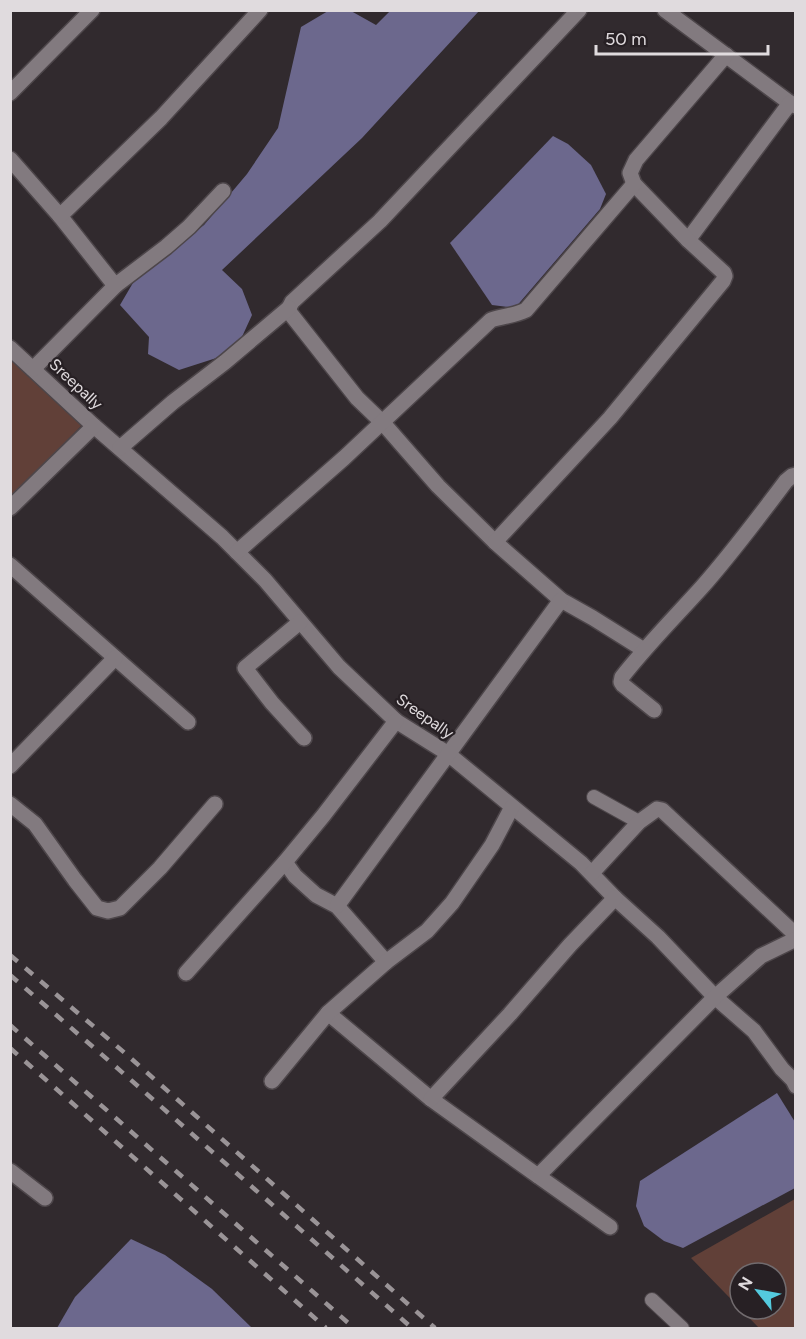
<svg xmlns="http://www.w3.org/2000/svg" width="806" height="1339" font-family="Figtree,sans-serif">
  <style>
    .green { fill: #614038; fill-rule: evenodd }
    .water { fill: #6c688d }
    .lines { fill: none; stroke-linecap: round; stroke-linejoin: round }
    .lane-casing { stroke: #4d464a; stroke-width: 16 }
    .street-casing { stroke: #4d464a; stroke-width: 18 }
    .lane { stroke: #827a7f; stroke-width: 14 }
    .street { stroke: #827a7f; stroke-width: 15 }
    .rail { stroke: #9a9497; stroke-width: 4.5; stroke-dasharray: 10 10; stroke-linecap: butt }
    .labels { text-anchor: middle; dominant-baseline: central; stroke-width: 4.5; stroke-linejoin: round; paint-order: stroke }
    .street-label { font-size: 16px; fill: #e0dbde; stroke: #272024 }
  </style>
  <rect width="100%" height="100%" fill="#312a2e"/>
  <g class="green">
    <path d="M 11,355 L 86,421 L 11,498 Z"/>
    <path d="M 795,1199 L 795,1328 L 759,1328 L 691,1258 ZM 740,1273 L 776,1273 L 776,1309 L 740,1309 Z"/>
  </g>
  <g class="water">
    <path d="M 328,11 L 351,11 L 376,25 L 390,11 L 479,11 L 362,138 L 222,270 L 242,289 L 252,315 L 235,352 L 179,370 L 148,354 L 149,337 L 120,305 L 137,276 L 204,225 L 247,174 L 278,128 L 301,27 Z"/>
    <path d="M 553,136 L 568,144 L 591,165 L 606,194 L 600,209 L 515,308 L 492,305 L 450,243 Z"/>
    <path d="M 777,1093 L 795,1122 L 795,1188 L 683,1248 L 664,1241 L 644,1226 L 636,1206 L 640,1181 Z"/>
    <path d="M 131,1239 L 165,1255 L 212,1289 L 252,1328 L 57,1328 L 75,1297 Z"/>
  </g>
  <g class="lines">
    <defs>
      <g id="lane">
        <path d="M 594,797 L 639,822"/>
        <path d="M 652,1300 L 682,1328"/>
      </g>
      <g id="street">
        <path d="M 579,10 L 380,221 L 292,302 L 289,308 L 290,313 L 357,398 L 383,423 L 438,486 L 495,542 L 561,600 L 593,618 L 644,650"/>
        <path d="M 665,10 L 790,103 L 796,106"/>
        <path d="M 10,93 L 92,10"/>
        <path d="M 10,159 L 60,216 L 113,283 L 116,285 L 166,247 L 189,227 L 223,191"/>
        <path d="M 60,216 L 161,118 L 260,10"/>
        <path d="M 688,240 L 790,103"/>
        <path d="M 10,348 L 94,426 L 222,537 L 265,580 L 339,667 L 396,721 L 447,753 L 581,863 L 615,898 L 658,937 L 715,997 L 754,1031 L 782,1069 L 793,1080 L 796,1086"/>
        <path d="M 33,369 L 116,285"/>
        <path d="M 120,448 L 173,402 L 225,362 L 289,308"/>
        <path d="M 10,508 L 94,426"/>
        <path d="M 495,542 L 610,418 L 723,281 L 725,276 L 724,273 L 688,240 L 634,184 L 630,173 L 636,160 L 726,55"/>
        <path d="M 237,552 L 344,458 L 491,320 C 502,316 514,316 526,310 L 634,184"/>
        <path d="M 10,565 L 188,722"/>
        <path d="M 300,622 L 245,668 L 272,703 L 304,738"/>
        <path d="M 654,710 L 623,685 L 621,682 L 622,677 C 647,645 675,617 702,587 C 732,553 759,517 786,481 L 792,476 L 796,475"/>
        <path d="M 10,766 L 115,658"/>
        <path d="M 10,804 L 35,824 L 75,880 L 97,908 L 108,911 L 120,908 L 160,868 L 215,804"/>
        <path d="M 285,862 L 295,876 L 316,895 L 337,906 L 386,962"/>
        <path d="M 592,873 L 639,822 L 657,809 L 662,810 L 796,935"/>
        <path d="M 337,906 L 561,600"/>
        <path d="M 186,973 L 285,862 L 323,816 L 396,721"/>
        <path d="M 328,1013 L 431,1099 L 538,1176 L 715,997 L 761,956 L 796,939"/>
        <path d="M 272,1081 L 328,1013 L 386,962 L 427,931 L 452,903 L 492,845 L 512,807"/>
        <path d="M 431,1099 L 510,1014 L 570,945 L 615,898"/>
        <path d="M 10,1171 L 45,1198"/>
        <path d="M 538,1176 L 610,1227"/>
      </g>
    </defs>
    <use href="#lane" class="lane-casing"/>
    <use href="#street" class="street-casing"/>
    <use href="#lane" class="lane"/>
    <use href="#street" class="street"/>
    <g class="rail">
      <path d="M 10,955 L 126,1054 L 435,1328"/>
      <path d="M 10,975 L 115,1066 L 412,1328"/>
      <path d="M 10,1025 L 354,1328"/>
      <path d="M 10,1048 L 326,1328"/>
    </g>
  </g>
  <g class="labels">
    <g class="street-label">
      <text transform="translate(76 384) rotate(43)">Sreepally</text>
      <text transform="translate(425 716) rotate(35)">Sreepally</text>
    </g>
  </g>
  <rect width="806" height="1339" fill="none" stroke="#e0dbde" stroke-width="24"/>
  <g transform="translate(758 1291) rotate(301)"><circle r="28" fill="#272024" stroke="#716b6e" stroke-width="1.5"/>
  <path d="M0-4.5L10 22L0 15L-10 22Z" fill="#54cade"/>
  <text y="-9" font-size="16" font-weight="bold" text-anchor="middle" fill="#e0dbde">N</text>
  </g>
  <path d="M596 45v9h172v-9" fill="none" stroke="#e0dbde" stroke-width="3"/>
  <text x="605" y="45" font-size="18" fill="#e0dbde" stroke="#272024" stroke-width="4.5" paint-order="stroke">50 m</text>
</svg>
